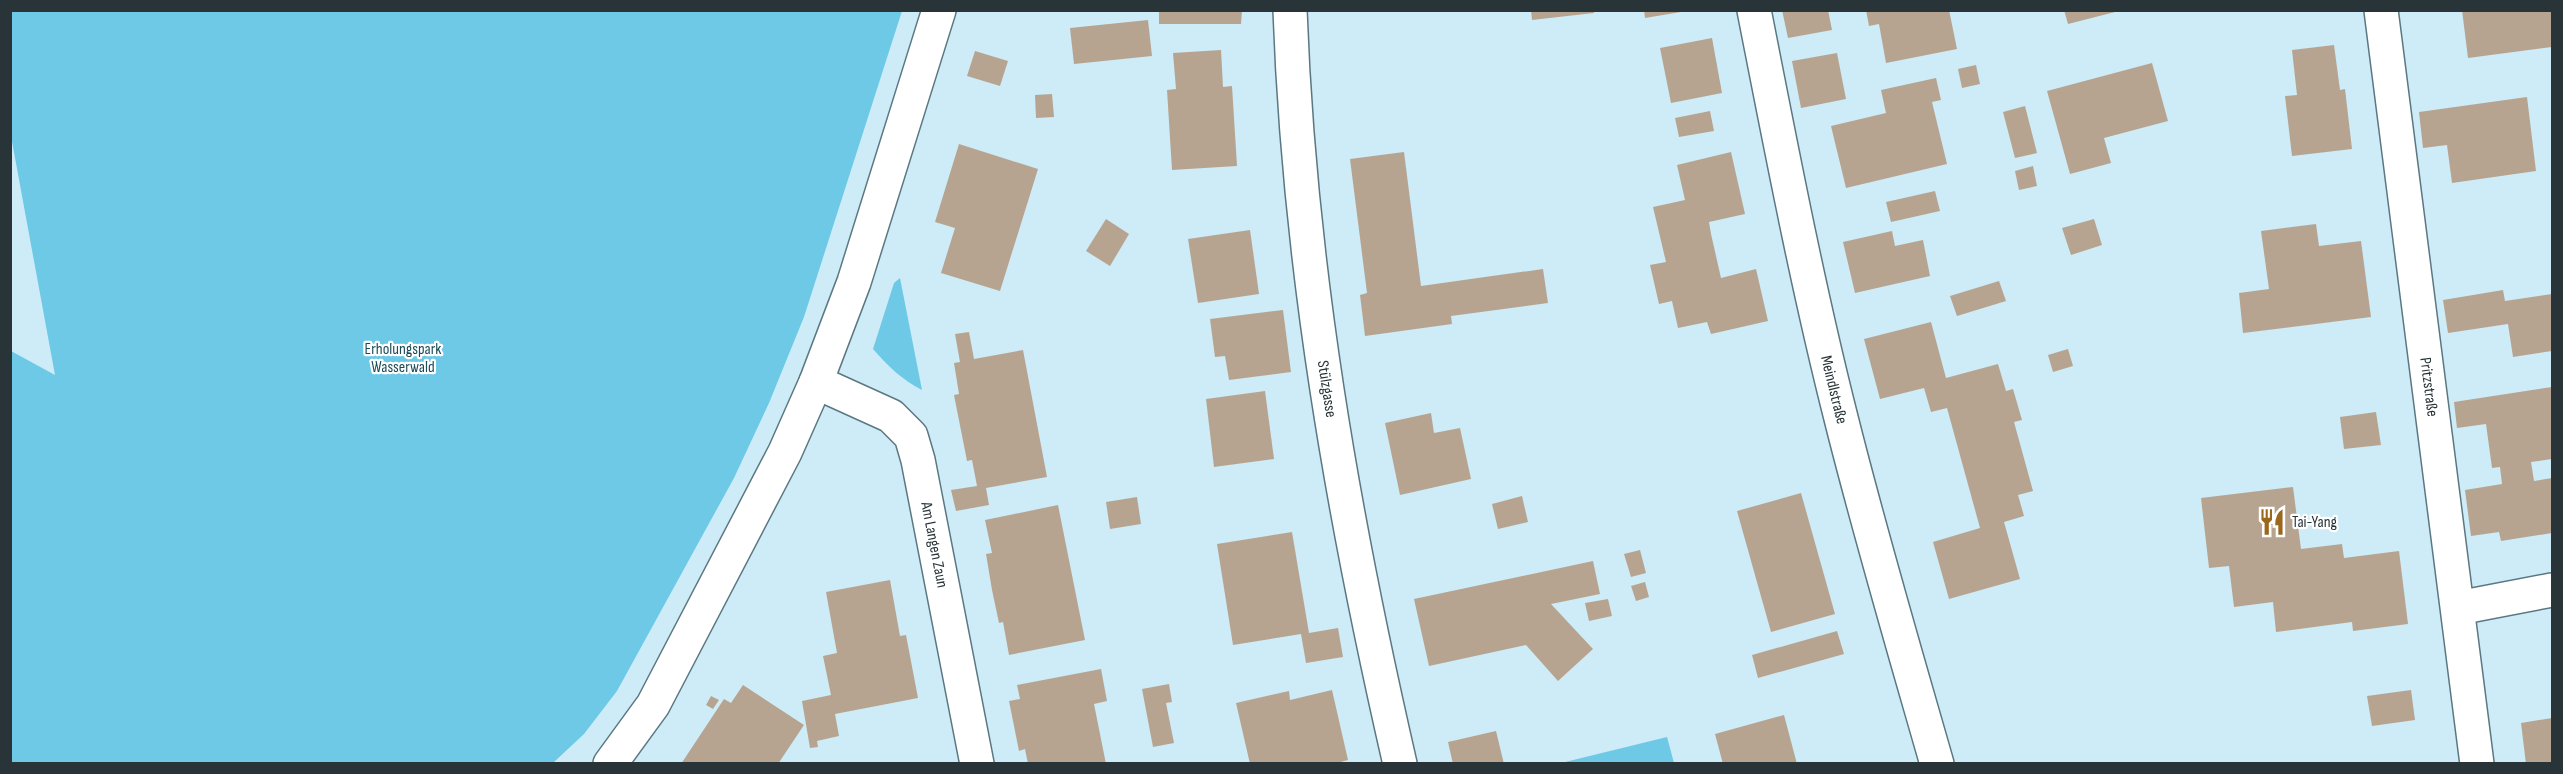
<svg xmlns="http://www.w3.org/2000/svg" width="2563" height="774" font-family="'Sofia Sans Condensed',sans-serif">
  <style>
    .green { fill: #6ec9e6 }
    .building { fill: #b7a490 }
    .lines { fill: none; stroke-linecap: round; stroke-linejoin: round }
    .minor-casing { stroke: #5b7882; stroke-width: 36 }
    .minor { stroke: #fff; stroke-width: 33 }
    .labels { text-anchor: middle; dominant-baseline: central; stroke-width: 4.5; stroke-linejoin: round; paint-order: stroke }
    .park-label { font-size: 16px; fill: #1a4b59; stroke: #fff }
    .street-label { font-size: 16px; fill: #283438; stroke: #fff }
    .poi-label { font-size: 16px; fill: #283438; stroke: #fff; text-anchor: start }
  </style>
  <rect width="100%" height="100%" fill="#cdecf7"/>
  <g class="green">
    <path d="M 11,10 L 902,11 L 804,317 L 769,403 L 734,478 L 617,691 L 584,734 L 553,763 L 11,763 L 11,351 L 55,375 L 11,136 Z"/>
    <path d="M 900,278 L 922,390 C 902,380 888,366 873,349 L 894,283 Z"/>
    <path d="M 1667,737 L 1674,763 L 1561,763 Z"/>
  </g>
  <g class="building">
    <path d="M 1159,10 L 1242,10 L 1241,24 L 1159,24 Z"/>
    <path d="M 1531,10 L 1594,10 L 1594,13 L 1532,20 Z"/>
    <path d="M 1644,10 L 1681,10 L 1681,12 L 1645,18 Z"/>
    <path d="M 1782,10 L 1828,10 L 1832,30 L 1788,38 Z"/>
    <path d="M 1866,10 L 1949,10 L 1957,49 L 1886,63 L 1879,24 L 1869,26 Z"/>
    <path d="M 2064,10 L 2118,10 L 2119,11 L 2068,24 Z"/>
    <path d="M 2462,10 L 2552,10 L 2552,47 L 2468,58 Z"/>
    <path d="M 1148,20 L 1152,56 L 1074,64 L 1070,28 Z"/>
    <path d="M 1712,38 L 1722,93 L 1671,103 L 1660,48 Z"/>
    <path d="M 2334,45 L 2340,90 L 2345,89 L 2352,149 L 2292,156 L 2285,96 L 2297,95 L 2292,50 Z"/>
    <path d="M 1221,50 L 1223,87 L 1232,86 L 1237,166 L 1172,170 L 1167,90 L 1176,89 L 1173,53 Z"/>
    <path d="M 975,51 L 1008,61 L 1000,86 L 967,76 Z"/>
    <path d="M 1837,53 L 1846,99 L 1801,108 L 1792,61 Z"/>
    <path d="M 2152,63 L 2168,121 L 2104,138 L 2111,163 L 2070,174 L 2047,91 Z"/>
    <path d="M 1976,65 L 1980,84 L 1962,88 L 1958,69 Z"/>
    <path d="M 1936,78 L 1941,100 L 1932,102 L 1947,164 L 1846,188 L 1831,126 L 1886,113 L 1881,90 Z"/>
    <path d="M 1052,94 L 1054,117 L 1036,118 L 1035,95 Z"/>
    <path d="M 2527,97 L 2536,171 L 2452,183 L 2447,145 L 2423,148 L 2419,112 Z"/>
    <path d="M 2025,106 L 2037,153 L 2015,158 L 2003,112 Z"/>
    <path d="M 1710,111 L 1714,131 L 1679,137 L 1675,118 Z"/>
    <path d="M 959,144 L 1038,169 L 1000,291 L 941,273 L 955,228 L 935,222 Z"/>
    <path d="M 1404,152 L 1421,286 L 1543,269 L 1548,303 L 1451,316 L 1452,324 L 1365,336 L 1360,295 L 1367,293 L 1350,159 Z"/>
    <path d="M 1731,152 L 1745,214 L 1709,222 L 1711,234 L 1721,278 L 1756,269 L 1768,321 L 1711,334 L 1707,322 L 1678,328 L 1672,301 L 1659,304 L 1650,265 L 1666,262 L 1653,207 L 1685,200 L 1677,165 Z"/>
    <path d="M 2033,166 L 2037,186 L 2019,190 L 2015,171 Z"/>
    <path d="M 1935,191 L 1940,211 L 1891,222 L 1886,202 Z"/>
    <path d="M 1106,219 L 1129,234 L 1110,266 L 1086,251 Z"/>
    <path d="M 2094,219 L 2102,245 L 2071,255 L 2062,228 Z"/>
    <path d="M 2316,224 L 2319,246 L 2361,241 L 2371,317 L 2243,333 L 2239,293 L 2269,289 L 2261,231 Z"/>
    <path d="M 1250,230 L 1259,294 L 1198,303 L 1188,239 Z"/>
    <path d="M 1892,231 L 1895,246 L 1923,240 L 1930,276 L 1855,293 L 1843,242 Z"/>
    <path d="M 1999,281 L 2006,301 L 1957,316 L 1950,296 Z"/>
    <path d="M 2503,290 L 2505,301 L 2552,294 L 2552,351 L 2513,357 L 2508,324 L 2448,333 L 2443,300 Z"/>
    <path d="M 1283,310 L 1291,372 L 1229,380 L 1225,356 L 1215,357 L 1210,319 Z"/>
    <path d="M 1931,322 L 1946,378 L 1998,364 L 2006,391 L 2013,389 L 2022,420 L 2014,422 L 2033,491 L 2018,495 L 2024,516 L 2004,522 L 2020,579 L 1949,599 L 1933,542 L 1980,528 L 1947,408 L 1931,412 L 1924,388 L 1880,399 L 1864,339 Z"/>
    <path d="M 969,332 L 974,359 L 1023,350 L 1047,477 L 986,488 L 989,505 L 956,511 L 951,490 L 977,486 L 972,460 L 967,461 L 954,395 L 959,394 L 954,363 L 960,362 L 955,334 Z"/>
    <path d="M 2068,349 L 2073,366 L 2053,372 L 2048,355 Z"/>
    <path d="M 2552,387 L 2552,459 L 2531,462 L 2534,481 L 2552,478 L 2552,533 L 2501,541 L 2499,532 L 2471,536 L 2465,490 L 2502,484 L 2500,467 L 2492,468 L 2486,424 L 2457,428 L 2454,402 Z"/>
    <path d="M 1265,391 L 1274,459 L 1214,467 L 1206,399 Z"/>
    <path d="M 2376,412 L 2381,445 L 2344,449 L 2340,417 Z"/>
    <path d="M 1431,413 L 1434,433 L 1460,428 L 1471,479 L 1400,495 L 1385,423 Z"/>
    <path d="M 2293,487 L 2301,549 L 2342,544 L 2344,558 L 2399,551 L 2408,624 L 2353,631 L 2352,622 L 2276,632 L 2273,602 L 2234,607 L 2229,566 L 2209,568 L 2201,498 Z"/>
    <path d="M 1801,493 L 1835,614 L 1771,632 L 1737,511 Z"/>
    <path d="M 1522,496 L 1528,522 L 1498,529 L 1492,504 Z"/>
    <path d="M 1137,497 L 1141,524 L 1110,529 L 1106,502 Z"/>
    <path d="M 1058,505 L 1085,640 L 1009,655 L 1003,622 L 999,623 L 992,590 L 986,554 L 992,553 L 985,520 Z"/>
    <path d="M 1292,532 L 1309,633 L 1338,628 L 1343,657 L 1306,663 L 1301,634 L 1233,645 L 1217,544 Z"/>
    <path d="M 1640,550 L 1646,573 L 1631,577 L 1624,554 Z"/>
    <path d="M 1593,561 L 1600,594 L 1551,604 L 1593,649 L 1558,681 L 1526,645 L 1429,666 L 1414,599 Z"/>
    <path d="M 890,580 L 900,636 L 906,635 L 918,698 L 835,714 L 839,736 L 817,741 L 818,747 L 810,748 L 802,701 L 831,695 L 823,656 L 837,653 L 826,592 Z"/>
    <path d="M 1645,582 L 1649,597 L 1636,601 L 1631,586 Z"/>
    <path d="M 1608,599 L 1612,616 L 1589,621 L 1585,603 Z"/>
    <path d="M 1837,631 L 1844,654 L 1758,678 L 1752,655 Z"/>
    <path d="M 1101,669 L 1107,701 L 1094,704 L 1106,764 L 1028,764 L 1025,749 L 1019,751 L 1009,701 L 1020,699 L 1017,685 Z"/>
    <path d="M 1169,684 L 1172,702 L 1166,703 L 1174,743 L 1153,747 L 1142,689 Z"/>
    <path d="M 743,685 L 804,725 L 778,764 L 681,764 L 724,699 L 731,703 Z"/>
    <path d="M 1332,690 L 1348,760 L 1333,764 L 1250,764 L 1236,703 L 1289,691 L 1290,700 Z"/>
    <path d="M 2411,690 L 2415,720 L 2372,726 L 2367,696 Z"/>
    <path d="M 711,696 L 719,700 L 713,709 L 706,705 Z"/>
    <path d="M 1784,715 L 1797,764 L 1723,764 L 1715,734 Z"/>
    <path d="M 2552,718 L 2552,764 L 2526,764 L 2521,723 Z"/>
    <path d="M 1496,731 L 1504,764 L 1453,764 L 1448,742 Z"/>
  </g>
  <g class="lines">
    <defs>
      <g id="minor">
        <path id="s1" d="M 1290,10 C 1299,265 1343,516 1400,764"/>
        <path id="s2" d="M 1754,10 C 1781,147 1807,284 1841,418 C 1870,534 1904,649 1937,764"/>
        <path id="s3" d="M 2381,10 L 2477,764"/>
        <path id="s4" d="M 816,382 L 891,416 L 911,436 L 918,460 L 977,764"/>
        <path d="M 2458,608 L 2552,590"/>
        <path d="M 610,764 L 653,705 L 785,452 L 816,382 L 854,282 L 939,10"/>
      </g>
    </defs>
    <use href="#minor" class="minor-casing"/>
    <use href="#minor" class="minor"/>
  </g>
  <defs>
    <symbol id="restaurant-bare" viewBox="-9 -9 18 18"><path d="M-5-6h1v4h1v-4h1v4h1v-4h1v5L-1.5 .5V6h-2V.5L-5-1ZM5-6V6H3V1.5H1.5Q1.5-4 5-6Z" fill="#9b671d" stroke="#fff" stroke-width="2.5" paint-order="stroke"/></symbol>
  </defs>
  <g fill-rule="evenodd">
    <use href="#restaurant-bare" x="2253" y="503" width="38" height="38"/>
  </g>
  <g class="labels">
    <g class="park-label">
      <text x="403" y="349">Erholungspark<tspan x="403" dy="18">Wasserwald</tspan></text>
    </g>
    <g class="street-label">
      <text stroke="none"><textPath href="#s3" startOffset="380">Pritzstraße</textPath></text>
      <text stroke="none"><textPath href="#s1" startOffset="381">Stülzgasse</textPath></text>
      <text stroke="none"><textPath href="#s2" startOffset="388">Meindlstraße</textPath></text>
      <text stroke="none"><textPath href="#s4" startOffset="222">Am Langen Zaun</textPath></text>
    </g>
    <g class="poi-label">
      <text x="2292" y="522">Tai-Yang</text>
    </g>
  </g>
  <rect width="2563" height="774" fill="none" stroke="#283438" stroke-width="24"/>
</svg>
